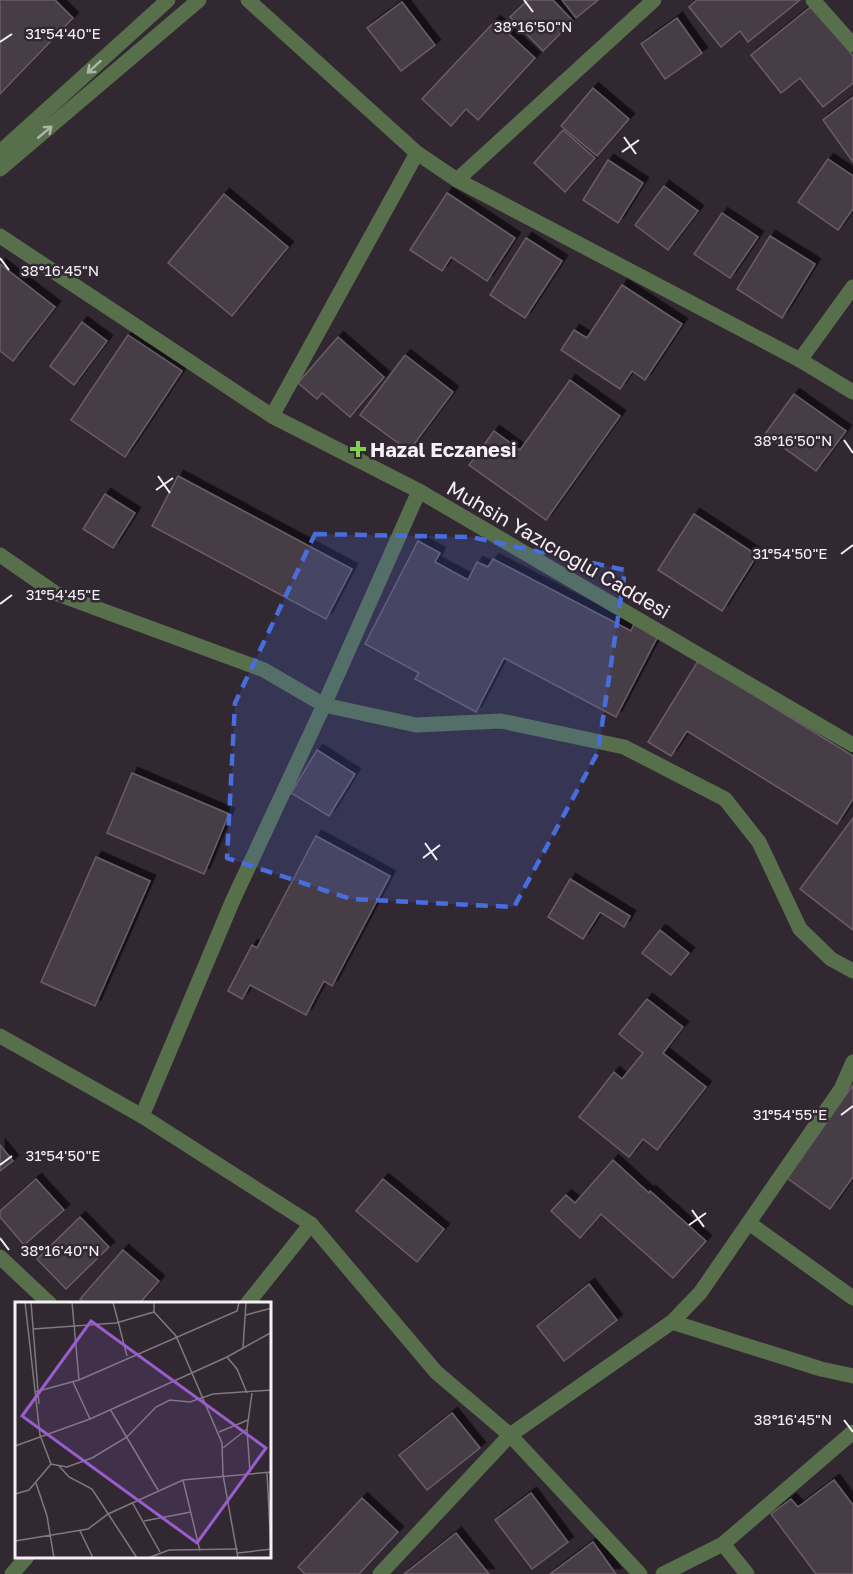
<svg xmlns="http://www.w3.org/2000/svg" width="853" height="1574" font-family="'Golos Text',sans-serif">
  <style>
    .building { fill: #473d47; stroke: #695d69; stroke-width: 1.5; filter: url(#shadow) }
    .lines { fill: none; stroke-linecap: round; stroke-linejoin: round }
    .minor { stroke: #57704b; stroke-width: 15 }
    .oneway { stroke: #aeb6a9 }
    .marked { fill: #486ede; fill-opacity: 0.2; stroke: #486ede; stroke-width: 4.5; stroke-dasharray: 12 8; stroke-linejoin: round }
    .ticks { fill: none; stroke: #f6eff6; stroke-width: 2 }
    .poi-dot { fill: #80d051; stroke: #322832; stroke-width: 2 }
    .labels { text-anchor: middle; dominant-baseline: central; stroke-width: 5; stroke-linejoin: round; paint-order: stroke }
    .poi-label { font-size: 20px; font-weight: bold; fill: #f6eff6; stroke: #322832; text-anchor: start }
    .street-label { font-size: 20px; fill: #f6eff6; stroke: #322832 }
    .inset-road { fill: none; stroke: #807880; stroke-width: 1.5 }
    .view { fill: #9a5dcd; fill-opacity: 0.15; stroke: #9a5dcd; stroke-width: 3 }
    .inset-edge { fill: none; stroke: #f6eff6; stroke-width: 3 }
    .ticks-label { font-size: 15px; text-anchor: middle; fill: #f6eff6; stroke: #322832; stroke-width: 5; stroke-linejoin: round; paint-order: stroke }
  </style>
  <defs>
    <filter id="shadow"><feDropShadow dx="5.5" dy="-5.5" stdDeviation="0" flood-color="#0009"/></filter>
  </defs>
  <rect width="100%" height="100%" fill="#322832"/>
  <g class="building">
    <path d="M 0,0 L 55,0 L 73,18 L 0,94 Z"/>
    <path d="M 528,0 L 553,0 L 573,21 L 543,51 L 510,17 Z"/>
    <path d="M 562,0 L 598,0 L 576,18 Z"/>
    <path d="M 697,0 L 800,0 L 748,42 L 740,31 L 721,47 L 689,7 Z"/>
    <path d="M 402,2 L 435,45 L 401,71 L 367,28 Z"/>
    <path d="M 813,5 L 853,56 L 853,83 L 823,107 L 800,78 L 781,93 L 751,55 Z"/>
    <path d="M 677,18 L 702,53 L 665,79 L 641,44 Z"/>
    <path d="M 495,21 L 535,58 L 478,120 L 466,109 L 451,126 L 422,99 Z"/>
    <path d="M 593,88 L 629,119 L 597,156 L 561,126 Z"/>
    <path d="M 853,97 L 853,162 L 823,120 Z"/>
    <path d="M 563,130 L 595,158 L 565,192 L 534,163 Z"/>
    <path d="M 828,159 L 853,176 L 853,209 L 838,230 L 798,202 Z"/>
    <path d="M 608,160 L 643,183 L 618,223 L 583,200 Z"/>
    <path d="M 664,186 L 698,211 L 668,250 L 635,225 Z"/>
    <path d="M 447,193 L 515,238 L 487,281 L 451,257 L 442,271 L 410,250 Z"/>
    <path d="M 224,194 L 288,247 L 232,316 L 168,263 Z"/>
    <path d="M 722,213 L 758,237 L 730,278 L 694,254 Z"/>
    <path d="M 770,236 L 815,264 L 782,318 L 737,289 Z"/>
    <path d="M 526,238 L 562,261 L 525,318 L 490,295 Z"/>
    <path d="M 0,264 L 55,307 L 13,361 L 0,351 Z"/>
    <path d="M 622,285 L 682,324 L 645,380 L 632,371 L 620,389 L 561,350 L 574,330 L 587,338 Z"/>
    <path d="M 82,322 L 107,341 L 74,385 L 50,366 Z"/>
    <path d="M 128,335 L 182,371 L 125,457 L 71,420 Z"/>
    <path d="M 338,337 L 384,377 L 350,417 L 322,393 L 317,399 L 298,383 Z"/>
    <path d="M 405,355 L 453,392 L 409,451 L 360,415 Z"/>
    <path d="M 570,380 L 620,416 L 546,520 L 469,465 L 494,431 L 520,450 Z"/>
    <path d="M 794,394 L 846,431 L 816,471 L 765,434 Z"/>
    <path d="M 178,476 L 352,569 L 326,619 L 152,526 Z"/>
    <path d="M 105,494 L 135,513 L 113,548 L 83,529 Z"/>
    <path d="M 694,514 L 757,555 L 722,611 L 658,570 Z"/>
    <path d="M 418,541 L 440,553 L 435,562 L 468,580 L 477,562 L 488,567 L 493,559 L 631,631 L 634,624 L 658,636 L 616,717 L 504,658 L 476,712 L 415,679 L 419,673 L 365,644 Z"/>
    <path d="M 698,661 L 853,756 L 853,799 L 837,824 L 687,731 L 671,756 L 648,742 Z"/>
    <path d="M 317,750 L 355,774 L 329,816 L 291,793 Z"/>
    <path d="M 132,773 L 229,814 L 204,874 L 107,833 Z"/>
    <path d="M 853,818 L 853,930 L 800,889 Z"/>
    <path d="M 316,836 L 390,876 L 332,986 L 324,981 L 306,1015 L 250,985 L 242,999 L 228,991 L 252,945 L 257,948 Z"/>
    <path d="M 96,857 L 150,881 L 95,1006 L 41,982 Z"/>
    <path d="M 570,879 L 630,916 L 624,927 L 600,912 L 583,939 L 548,917 Z"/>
    <path d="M 660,930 L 689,953 L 671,975 L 642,953 Z"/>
    <path d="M 647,999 L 683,1027 L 663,1053 L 706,1087 L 657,1150 L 643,1139 L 629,1157 L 579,1117 L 614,1072 L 622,1079 L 643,1053 L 619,1034 Z"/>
    <path d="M 853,1085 L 853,1177 L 830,1209 L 787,1178 Z"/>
    <path d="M 0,1145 L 13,1161 L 0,1171 Z"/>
    <path d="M 613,1160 L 649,1193 L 650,1191 L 706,1241 L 673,1278 L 601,1214 L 580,1238 L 551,1211 L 566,1195 L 575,1203 Z"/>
    <path d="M 36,1179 L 64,1210 L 24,1245 L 0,1217 L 0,1211 Z"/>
    <path d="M 383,1179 L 444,1229 L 417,1262 L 356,1211 Z"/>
    <path d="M 80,1217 L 109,1247 L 66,1289 L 37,1259 Z"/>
    <path d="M 123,1250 L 159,1281 L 139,1304 L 87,1304 L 80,1299 Z"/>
    <path d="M 589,1284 L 617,1320 L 564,1361 L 537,1326 Z"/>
    <path d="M 452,1413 L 480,1448 L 427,1490 L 399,1455 Z"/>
    <path d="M 834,1480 L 853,1505 L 853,1574 L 816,1574 L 771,1514 L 791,1499 L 798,1507 Z"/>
    <path d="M 531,1493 L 568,1542 L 532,1569 L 495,1520 Z"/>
    <path d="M 362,1498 L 398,1532 L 359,1574 L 305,1574 L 298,1567 Z"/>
    <path d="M 456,1533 L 489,1574 L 404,1574 Z"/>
    <path d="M 593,1542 L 616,1574 L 550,1574 Z"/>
  </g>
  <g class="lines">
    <g class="minor">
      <path d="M 248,0 L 417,153 L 457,180 L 800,360 L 853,392"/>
      <path d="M 813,0 L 853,45"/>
      <path d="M 0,152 L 168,0"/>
      <path d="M 0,169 L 199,0"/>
      <path d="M 457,180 L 654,0"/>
      <path d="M 0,236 L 272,416 L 419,491 L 853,745"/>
      <path d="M 800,360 L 853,287"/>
      <path d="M 272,416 L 417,153"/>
      <path d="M 0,555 L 55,593 L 264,670 L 324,705 L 416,725 L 501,721 L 624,747 L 725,799 L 759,842 L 800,929 L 831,959 L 853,971"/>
      <path d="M 0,1036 L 142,1116 L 311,1224 L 436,1372 L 510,1435 L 640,1574"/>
      <path d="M 142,1116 L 233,900 L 324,705 L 419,491"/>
      <path d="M 749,1223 L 853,1298"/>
      <path d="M 0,1257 L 50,1304"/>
      <path d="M 247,1304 L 311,1224"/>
      <path d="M 672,1322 L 821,1369 L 853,1376"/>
      <path d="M 723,1544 L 747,1574"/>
      <path d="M 12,1574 L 26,1558"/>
      <path d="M 380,1574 L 510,1435 L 672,1322 L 700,1293 L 841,1089 L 853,1062"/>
      <path d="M 663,1574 L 723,1544 L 853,1432"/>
    </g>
  </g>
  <defs><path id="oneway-shaft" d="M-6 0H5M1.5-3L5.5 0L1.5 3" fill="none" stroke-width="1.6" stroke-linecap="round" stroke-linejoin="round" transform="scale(1.5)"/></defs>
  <g class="oneway">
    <use href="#oneway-shaft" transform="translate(94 67) rotate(138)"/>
    <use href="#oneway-shaft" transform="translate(45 132) rotate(-40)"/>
  </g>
  <path class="marked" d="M 315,534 L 471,537 L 625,570 L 598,752 L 514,907 L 351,899 L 227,858 L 235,703 Z"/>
  <path class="ticks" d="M 524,0 L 533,12M 0,42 L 12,34M 624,137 L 636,154M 622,152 L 639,140M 0,258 L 9,270M 844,440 L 853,453M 158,476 L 170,493M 156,490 L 173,478M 841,554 L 853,545M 0,604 L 12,595M 425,843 L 437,860M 423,858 L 440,845M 841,1115 L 853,1106M 0,1165 L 12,1156M 692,1210 L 704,1227M 689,1225 L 706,1213M 0,1238 L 9,1250M 844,1420 L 853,1432"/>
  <path class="poi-dot" d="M355 440h6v6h6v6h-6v6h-6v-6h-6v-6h6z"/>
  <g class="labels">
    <g class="poi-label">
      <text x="370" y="449">Hazal Eczanesi</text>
    </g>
    <g class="street-label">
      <text transform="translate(559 549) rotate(30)">Muhsin Yazıcıoğlu Caddesi</text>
    </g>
  </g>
  <g transform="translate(15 1302)">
    <rect width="256" height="256" fill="#322832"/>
    <path class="inset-road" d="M 10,0 L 25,133 L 36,162M 16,0 L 24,102M 57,0 L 64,78M 98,0 L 112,54M 139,0 L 139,10 L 161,34 L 207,141 L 208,173 L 223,256M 231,13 L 257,6M 18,27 L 101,21 L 139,10M 228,46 L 231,0M 212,55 L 222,67 L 232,91M 58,80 L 75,117M 20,90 L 64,78 L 222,9 L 224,0M 95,107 L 143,188M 204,130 L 233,118M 0,144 L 75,117 L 212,55 L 257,30M 208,146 L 232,127M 44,164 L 54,175 L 77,187 L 122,256M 235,170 L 232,127 L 237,91M 252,171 L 256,247M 168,178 L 185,249M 21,181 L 32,214 L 39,256M 0,192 L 14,188 L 36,162 L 52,165 L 77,156 L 112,135 L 141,105 L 155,98 L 175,100 L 198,92 L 257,88M 117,200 L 145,250M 129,219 L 176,210M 65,229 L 78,256M 0,239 L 73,227 L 93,212 L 168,178 L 257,170M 223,251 L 257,247M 133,256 L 154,248 L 223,247"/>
    <path class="view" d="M 76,19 L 251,146 L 182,241 L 7,114 Z"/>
    <rect width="256" height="256" class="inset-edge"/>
  </g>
  <g class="ticks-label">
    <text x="533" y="32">38°16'50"N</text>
    <text x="63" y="39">31°54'40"E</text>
    <text x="60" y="276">38°16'45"N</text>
    <text x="793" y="446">38°16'50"N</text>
    <text x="790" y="559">31°54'50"E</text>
    <text x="63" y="600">31°54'45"E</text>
    <text x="790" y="1120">31°54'55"E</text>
    <text x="63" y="1161">31°54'50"E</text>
    <text x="60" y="1256">38°16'40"N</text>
    <text x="793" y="1425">38°16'45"N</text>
  </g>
</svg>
